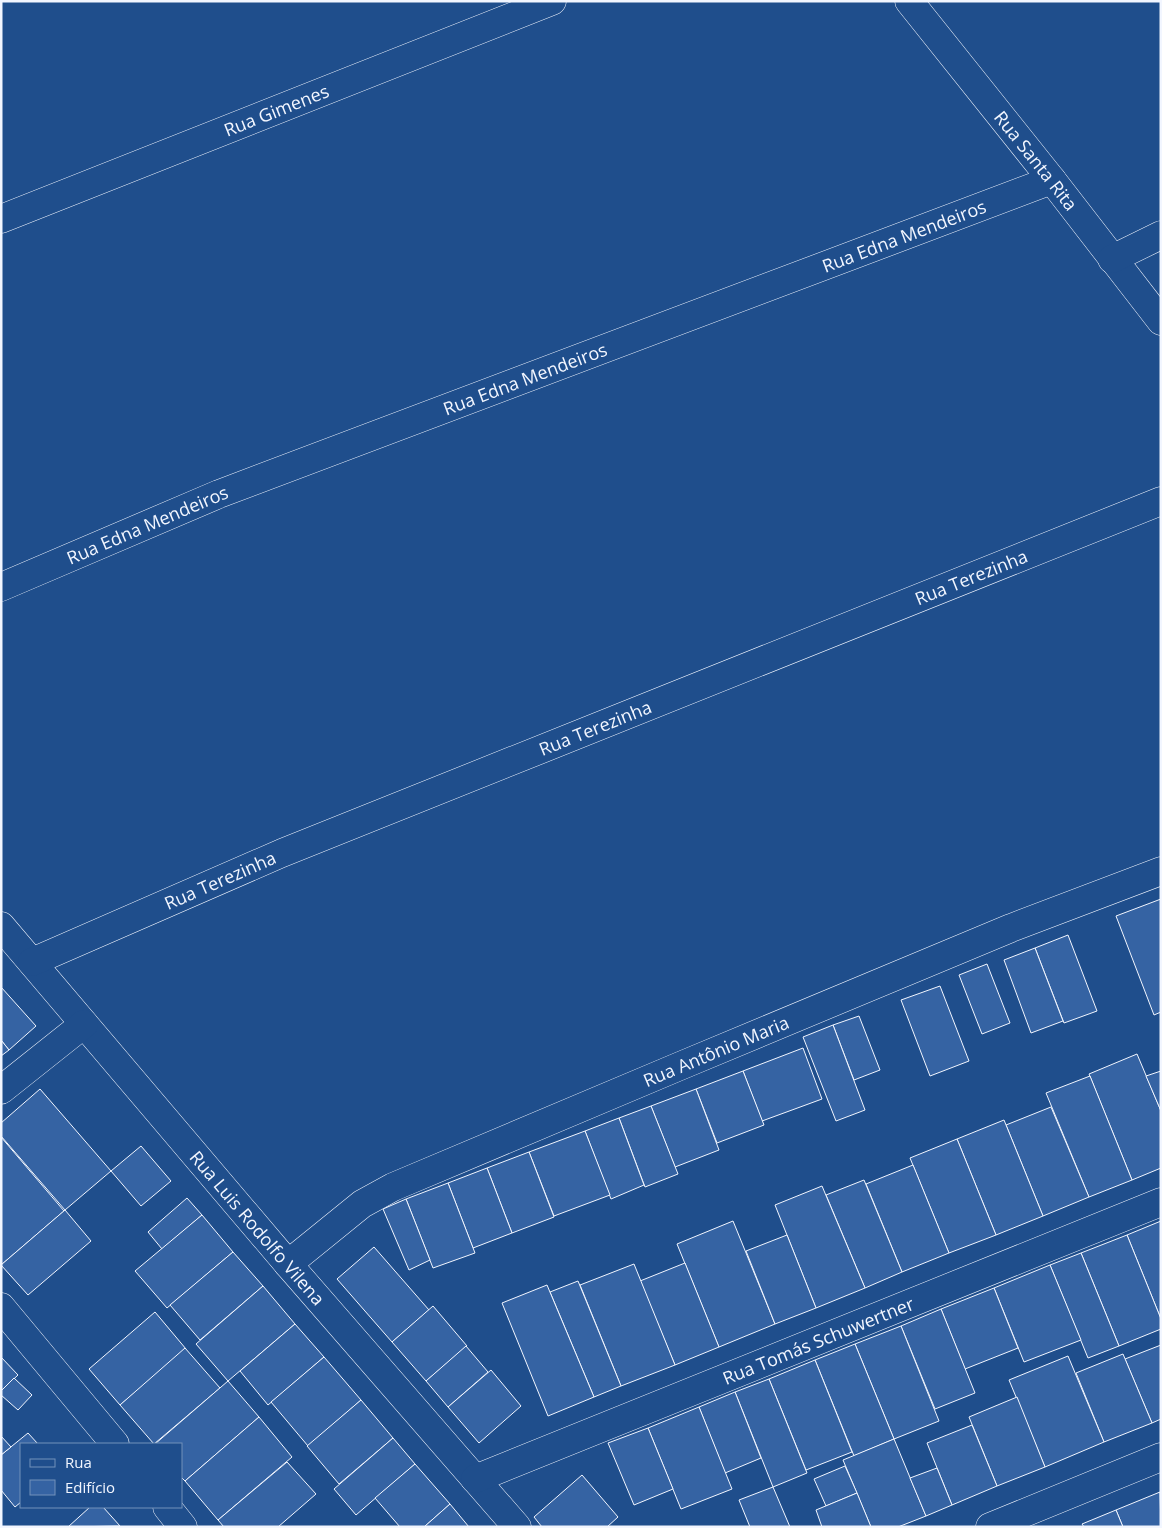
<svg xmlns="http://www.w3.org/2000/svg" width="1162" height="1528" font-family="'Open Sans',sans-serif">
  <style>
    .building { fill: #3563a3; stroke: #f2f6ff }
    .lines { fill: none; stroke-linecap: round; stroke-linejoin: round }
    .street-casing { stroke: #f2f6ff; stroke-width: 29 }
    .street { stroke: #1f4e8c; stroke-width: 28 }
    .labels { text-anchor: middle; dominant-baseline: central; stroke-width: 4; stroke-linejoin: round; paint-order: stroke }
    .street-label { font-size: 18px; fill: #f2f6ff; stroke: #1f4e8c }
  </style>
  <rect width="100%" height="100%" fill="#1f4e8c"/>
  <g class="building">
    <path d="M 1161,899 L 1161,1012 L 1154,1015 L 1116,916 Z"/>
    <path d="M 1068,935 L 1097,1011 L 1064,1023 L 1035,948 Z"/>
    <path d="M 1035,948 L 1063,1021 L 1031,1033 L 1004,960 Z"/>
    <path d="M 987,964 L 1010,1023 L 982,1034 L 959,975 Z"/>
    <path d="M 940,986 L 969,1061 L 930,1076 L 901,1000 Z"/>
    <path d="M 1,987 L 36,1026 L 9,1050 L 1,1040 Z"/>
    <path d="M 859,1016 L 880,1070 L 854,1080 L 833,1025 Z"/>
    <path d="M 833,1025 L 865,1110 L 836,1121 L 803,1037 Z"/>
    <path d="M 1,1040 L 9,1050 L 1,1056 Z"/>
    <path d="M 803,1048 L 822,1099 L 762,1121 L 743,1071 Z"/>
    <path d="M 1137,1054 L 1161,1111 L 1161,1168 L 1132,1180 L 1089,1074 Z"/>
    <path d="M 743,1071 L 764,1125 L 717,1143 L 696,1089 Z"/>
    <path d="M 1161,1071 L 1161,1111 L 1146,1076 Z"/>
    <path d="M 1090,1076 L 1132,1180 L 1089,1197 L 1046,1093 Z"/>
    <path d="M 40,1089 L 111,1171 L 65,1210 L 1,1136 L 1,1123 Z"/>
    <path d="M 696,1089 L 719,1150 L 675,1167 L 651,1106 Z"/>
    <path d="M 651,1106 L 678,1174 L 645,1187 L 619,1118 Z"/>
    <path d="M 1051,1107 L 1089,1197 L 1043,1216 L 1006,1125 Z"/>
    <path d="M 619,1118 L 644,1185 L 611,1199 L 585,1131 Z"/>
    <path d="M 1004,1120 L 1043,1216 L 996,1235 L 957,1139 Z"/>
    <path d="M 585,1131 L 610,1195 L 554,1216 L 529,1152 Z"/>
    <path d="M 1,1137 L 64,1211 L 1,1265 Z"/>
    <path d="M 957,1139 L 996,1235 L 949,1253 L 910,1158 Z"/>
    <path d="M 141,1146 L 171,1181 L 141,1206 L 111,1171 Z"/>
    <path d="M 529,1152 L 554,1217 L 512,1233 L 487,1168 Z"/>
    <path d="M 913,1165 L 949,1253 L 902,1272 L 866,1184 Z"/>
    <path d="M 487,1168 L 512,1233 L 473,1248 L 448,1183 Z"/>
    <path d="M 864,1180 L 902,1272 L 865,1288 L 826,1195 Z"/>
    <path d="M 448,1183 L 475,1253 L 433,1268 L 406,1199 Z"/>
    <path d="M 822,1186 L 865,1288 L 816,1308 L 775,1205 Z"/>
    <path d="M 187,1198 L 202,1215 L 162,1249 L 148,1232 Z"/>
    <path d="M 406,1199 L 430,1260 L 409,1270 L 383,1209 Z"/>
    <path d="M 65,1210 L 91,1241 L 28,1295 L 1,1265 Z"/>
    <path d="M 202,1215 L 233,1252 L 167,1308 L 135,1271 Z"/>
    <path d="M 733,1221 L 775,1324 L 719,1347 L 677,1244 Z"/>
    <path d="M 1161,1221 L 1161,1319 L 1127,1235 Z"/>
    <path d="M 787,1235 L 816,1308 L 775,1324 L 746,1251 Z"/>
    <path d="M 1127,1235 L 1161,1319 L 1161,1329 L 1119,1346 L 1081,1253 Z"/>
    <path d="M 374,1247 L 429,1310 L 392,1342 L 337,1279 Z"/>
    <path d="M 233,1252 L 263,1286 L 200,1340 L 170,1305 Z"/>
    <path d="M 1081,1253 L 1119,1346 L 1088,1358 L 1050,1265 Z"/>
    <path d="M 685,1263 L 719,1347 L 675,1365 L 640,1281 Z"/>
    <path d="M 634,1264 L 675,1365 L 621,1386 L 580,1285 Z"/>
    <path d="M 1050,1265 L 1081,1340 L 1024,1362 L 994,1288 Z"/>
    <path d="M 578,1281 L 621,1386 L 594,1397 L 550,1292 Z"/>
    <path d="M 547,1285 L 594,1397 L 548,1416 L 502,1303 Z"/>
    <path d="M 263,1286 L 295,1324 L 228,1381 L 196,1344 Z"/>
    <path d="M 994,1288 L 1018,1348 L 965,1369 L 941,1309 Z"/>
    <path d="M 433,1306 L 467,1346 L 426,1381 L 392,1342 Z"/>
    <path d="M 941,1309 L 975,1393 L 935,1409 L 901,1326 Z"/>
    <path d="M 155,1312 L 186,1349 L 120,1405 L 89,1369 Z"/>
    <path d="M 295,1324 L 324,1357 L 268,1405 L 240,1371 Z"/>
    <path d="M 901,1326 L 939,1421 L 894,1439 L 855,1344 Z"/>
    <path d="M 855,1344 L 894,1439 L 854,1456 L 815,1360 Z"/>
    <path d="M 1161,1345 L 1161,1419 L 1152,1423 L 1125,1359 Z"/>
    <path d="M 466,1346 L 488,1372 L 448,1407 L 426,1381 Z"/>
    <path d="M 185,1348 L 220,1388 L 154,1444 L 120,1405 Z"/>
    <path d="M 1123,1354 L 1152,1423 L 1104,1442 L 1076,1373 Z"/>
    <path d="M 1068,1356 L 1104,1442 L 1045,1467 L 1009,1380 Z"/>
    <path d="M 1,1357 L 18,1375 L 1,1391 Z"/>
    <path d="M 324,1357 L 361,1400 L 308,1446 L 271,1402 Z"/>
    <path d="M 815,1360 L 852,1452 L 806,1470 L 769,1379 Z"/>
    <path d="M 491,1370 L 521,1406 L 479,1443 L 448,1407 Z"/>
    <path d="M 14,1378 L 32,1395 L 18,1410 L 1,1395 L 1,1391 Z"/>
    <path d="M 769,1379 L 807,1473 L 773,1487 L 735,1392 Z"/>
    <path d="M 228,1381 L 259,1417 L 185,1481 L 181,1477 L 181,1444 L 155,1444 Z"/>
    <path d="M 735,1392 L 761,1458 L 725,1473 L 699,1407 Z"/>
    <path d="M 1017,1397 L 1045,1467 L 997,1486 L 969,1417 Z"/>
    <path d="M 361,1400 L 393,1438 L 339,1484 L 307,1446 Z"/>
    <path d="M 699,1407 L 732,1489 L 681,1509 L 648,1428 Z"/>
    <path d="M 259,1417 L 292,1457 L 218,1520 L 185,1481 Z"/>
    <path d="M 972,1425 L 997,1486 L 952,1505 L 927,1443 Z"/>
    <path d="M 648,1428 L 673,1489 L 634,1505 L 608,1443 Z"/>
    <path d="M 28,1433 L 38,1444 L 21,1444 L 21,1502 L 15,1507 L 1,1490 L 1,1455 Z"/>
    <path d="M 1,1436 L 11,1447 L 1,1455 Z"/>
    <path d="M 393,1438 L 415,1464 L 356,1515 L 334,1489 Z"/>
    <path d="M 894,1439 L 926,1516 L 898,1527 L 871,1527 L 843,1460 Z"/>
    <path d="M 287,1462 L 316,1494 L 278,1527 L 224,1527 L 218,1520 Z"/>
    <path d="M 415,1464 L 450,1504 L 424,1527 L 400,1527 L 375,1498 Z"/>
    <path d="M 845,1466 L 857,1493 L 826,1506 L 814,1479 Z"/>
    <path d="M 937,1468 L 952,1505 L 926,1516 L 910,1478 Z"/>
    <path d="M 582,1475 L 618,1517 L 607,1527 L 542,1527 L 534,1517 Z"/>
    <path d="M 773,1487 L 790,1527 L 750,1527 L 739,1500 Z"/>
    <path d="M 1160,1492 L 1161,1527 L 1123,1527 L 1116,1510 Z"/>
    <path d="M 857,1493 L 871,1527 L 822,1527 L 816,1510 Z"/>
    <path d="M 450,1504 L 469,1527 L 424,1527 Z"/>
    <path d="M 90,1507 L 103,1507 L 120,1526 L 68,1527 Z"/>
    <path d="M 1116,1510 L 1123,1527 L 1084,1527 L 1082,1524 Z"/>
  </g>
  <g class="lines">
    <defs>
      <g id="street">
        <path id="s1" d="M 909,1 L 1052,180 L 1161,321"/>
        <path id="s2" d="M 1,219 L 552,1"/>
        <path d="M 1112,259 L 1161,235"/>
        <path id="s3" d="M 1,587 L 219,494 L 1052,180"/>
        <path id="s4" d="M 1,926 L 288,1264 L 517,1527"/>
        <path id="s5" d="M 32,962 L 282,853 L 1161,501"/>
        <path d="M 1,1090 L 84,1024"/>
        <path id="s6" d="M 288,1264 L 362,1204 L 393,1187 L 680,1066 L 1011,928 L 1161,871"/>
        <path d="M 1,1307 L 115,1444"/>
        <path id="s7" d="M 475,1479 L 1161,1202"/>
        <path d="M 167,1507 L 183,1527"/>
        <path d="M 990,1527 L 1161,1457"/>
      </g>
    </defs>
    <use href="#street" class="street-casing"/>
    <use href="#street" class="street"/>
  </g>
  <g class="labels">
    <g class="street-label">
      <text stroke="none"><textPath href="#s2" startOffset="296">Rua Gimenes</textPath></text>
      <text stroke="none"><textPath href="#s1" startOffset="204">Rua Santa Rita</textPath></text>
      <text stroke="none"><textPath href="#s3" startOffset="969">Rua Edna Mendeiros</textPath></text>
      <text stroke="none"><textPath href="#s3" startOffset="564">Rua Edna Mendeiros</textPath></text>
      <text stroke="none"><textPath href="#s3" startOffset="159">Rua Edna Mendeiros</textPath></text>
      <text stroke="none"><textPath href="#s5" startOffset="1015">Rua Terezinha</textPath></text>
      <text stroke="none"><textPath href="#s5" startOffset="610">Rua Terezinha</textPath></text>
      <text stroke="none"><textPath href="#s5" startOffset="205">Rua Terezinha</textPath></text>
      <text stroke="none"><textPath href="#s6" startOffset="481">Rua Antônio Maria</textPath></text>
      <text stroke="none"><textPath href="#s4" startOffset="396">Rua Luis Rodolfo Vilena</textPath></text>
      <text stroke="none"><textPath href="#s7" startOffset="370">Rua Tomás Schuwertner</textPath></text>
    </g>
  </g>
  <rect width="1162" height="1528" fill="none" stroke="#f2f6ff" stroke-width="5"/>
  <rect x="20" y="1443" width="162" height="65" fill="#1f4e8c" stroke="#7391ba"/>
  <rect x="30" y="1459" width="25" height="8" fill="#1f4e8c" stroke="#7391ba"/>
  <text x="65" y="1468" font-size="15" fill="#f2f6ff">Rua</text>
  <rect x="30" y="1480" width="25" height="15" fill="#3563a3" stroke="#7391ba"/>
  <text x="65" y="1493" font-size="15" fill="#f2f6ff">Edifício</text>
</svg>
